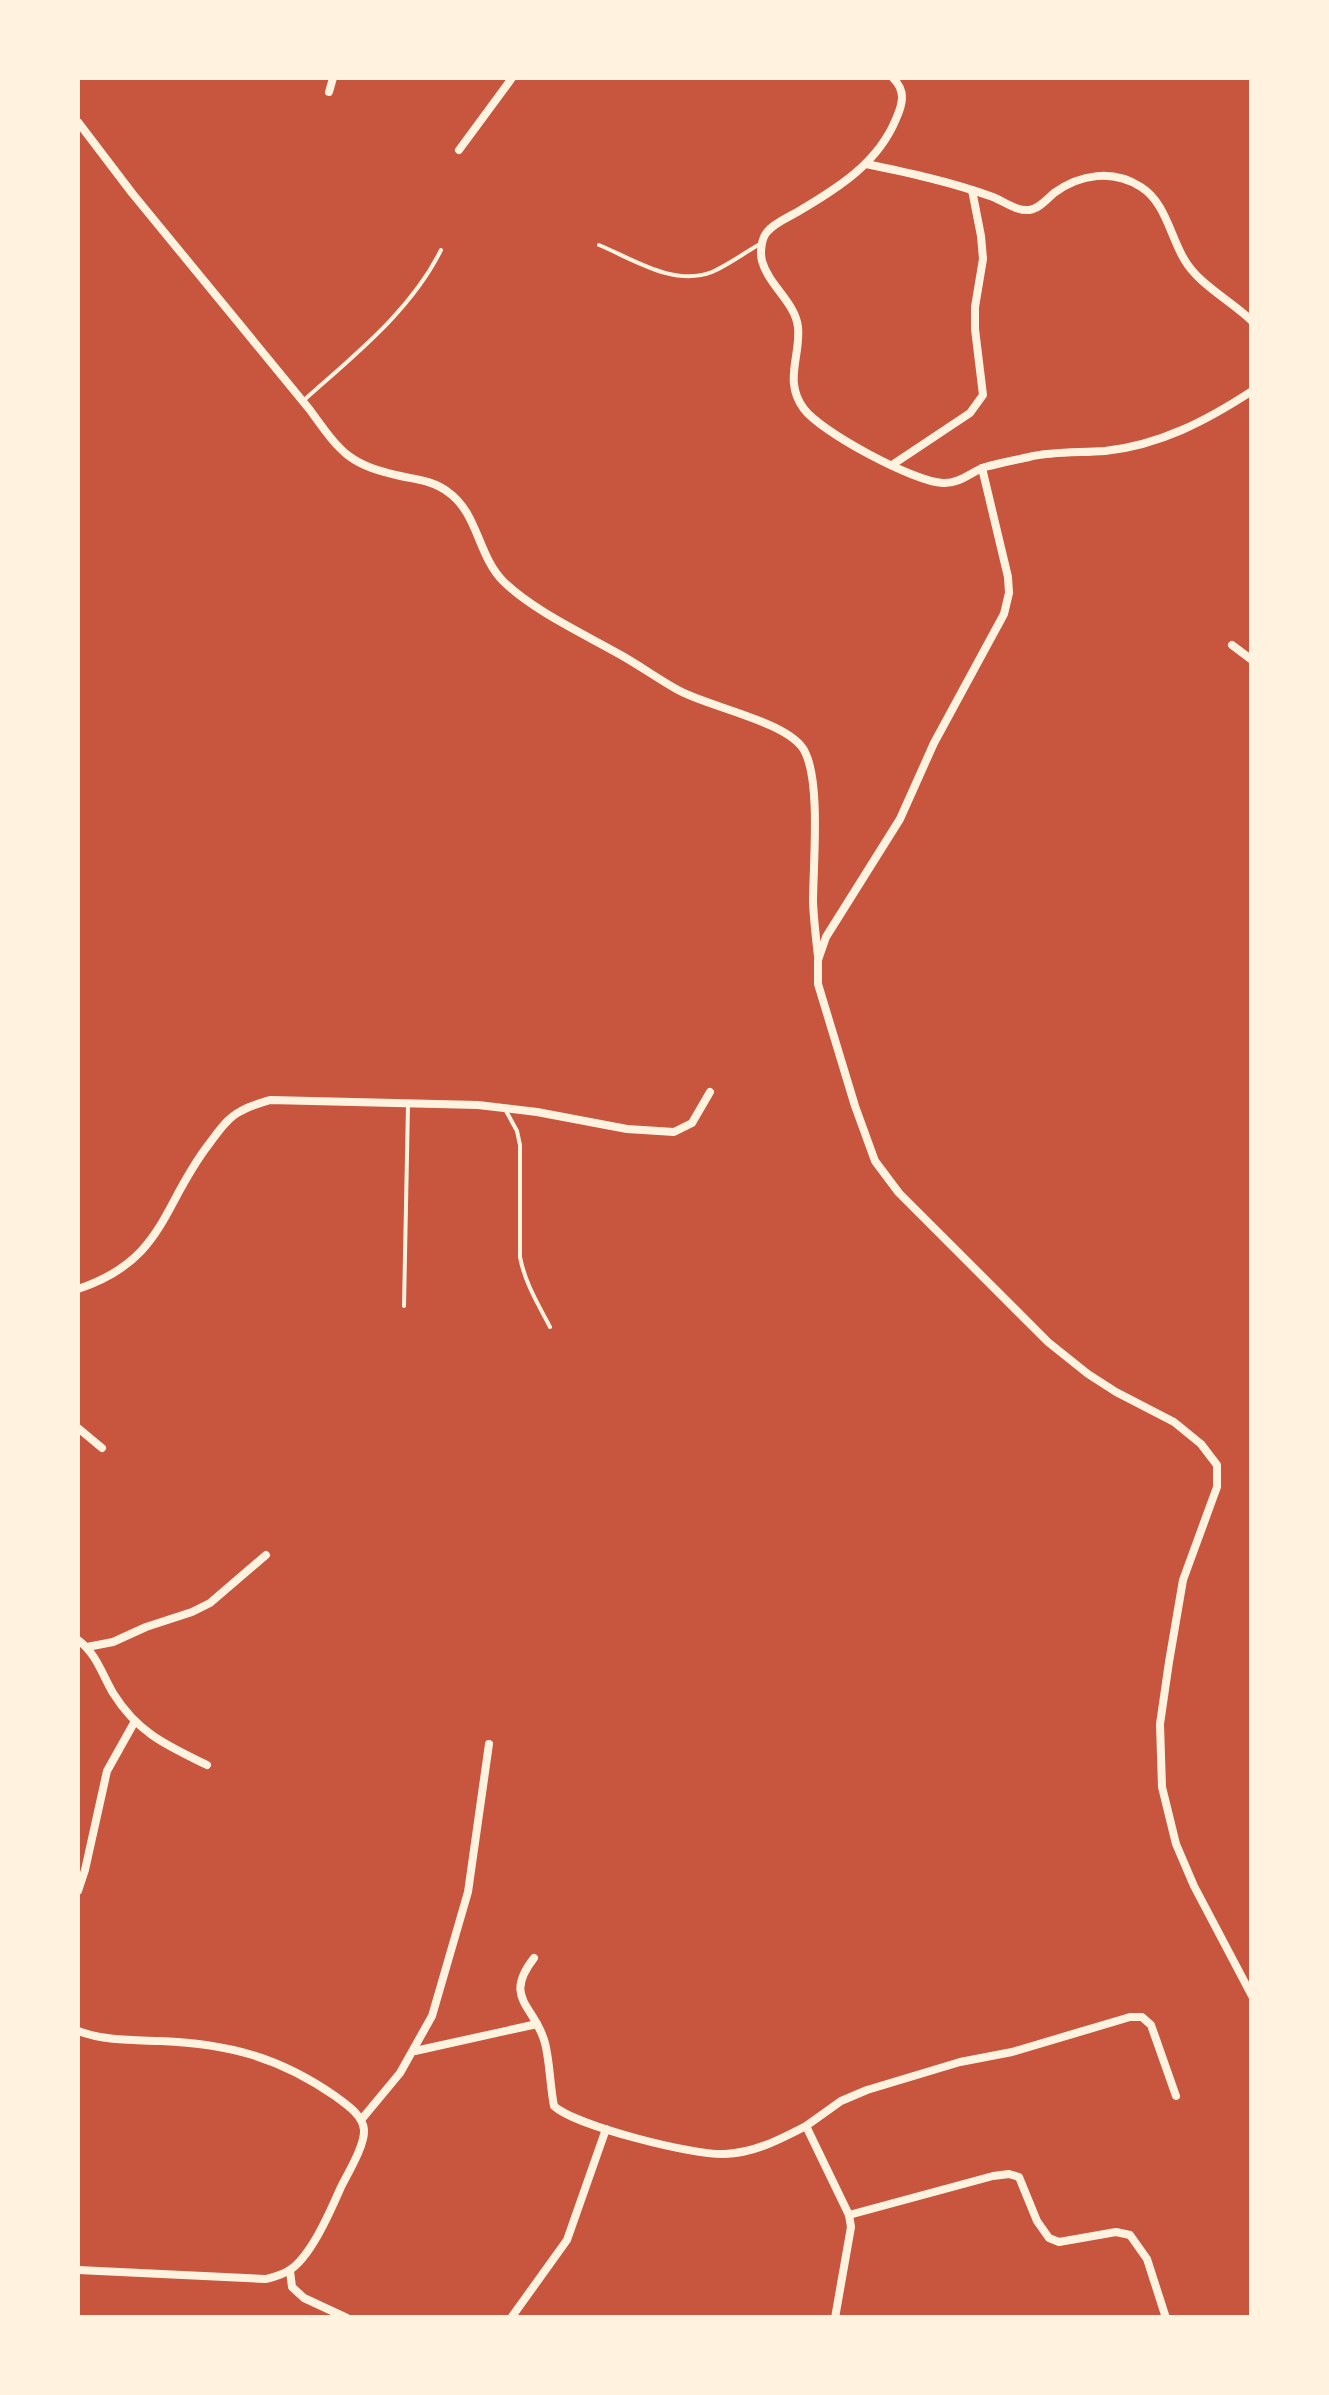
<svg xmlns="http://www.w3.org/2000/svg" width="1329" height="2395" font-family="'Libre Baskerville',serif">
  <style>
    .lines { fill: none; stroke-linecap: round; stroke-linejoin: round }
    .service { stroke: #fff3e0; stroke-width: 4 }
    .minor { stroke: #fff3e0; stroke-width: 8 }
  </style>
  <rect width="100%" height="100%" fill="#c8553d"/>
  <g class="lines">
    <g class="service">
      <path d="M 599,245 C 633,259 674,287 712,272 C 728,265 744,253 760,244"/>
      <path d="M 303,401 C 353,356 411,311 441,250"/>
      <path d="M 505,1109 L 517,1131 L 520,1145 L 520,1257 C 525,1283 538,1304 550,1327"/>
      <path d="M 404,1306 L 408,1105"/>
    </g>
    <g class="minor">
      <path d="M 893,78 C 906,91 903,103 896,119 C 878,163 838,188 799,211 C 789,217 774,223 767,232 C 761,239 760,253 762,261 C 769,286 795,302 798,327 C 801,356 783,381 804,409 C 821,432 914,482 943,483 C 959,484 971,472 985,467 C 999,463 1015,460 1029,457 C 1054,451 1080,453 1105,451 C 1160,445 1206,421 1252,391"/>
      <path d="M 329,92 L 333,78"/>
      <path d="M 78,122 L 132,193 L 310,410 C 343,456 350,465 405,477 C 421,480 435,482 448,492 C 478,513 478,556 503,581 C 532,610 584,634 619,654 C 639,665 658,679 678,690 C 708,707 791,722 805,752 C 821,784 813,865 813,903 C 814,921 816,939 818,956"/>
      <path d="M 459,150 L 512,78"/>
      <path d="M 866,164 C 910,173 951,182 993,197 C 1005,202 1016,211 1029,210 C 1039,209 1047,199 1054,193 C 1080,174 1113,169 1141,187 C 1165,202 1170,235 1184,259 C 1198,284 1230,300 1252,321"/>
      <path d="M 892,465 L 970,413 L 983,395 L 975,329 L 975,307 L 983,259 L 981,236 L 972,190"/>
      <path d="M 982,468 L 1008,577 L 1009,593 L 1004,614 L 934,743 L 900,819 L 826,937 L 818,960 L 818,984 L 855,1106 L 875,1161 L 899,1193 L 1048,1342 L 1088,1374 L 1116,1392 L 1174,1422 L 1201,1444 L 1217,1465 L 1217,1487 L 1183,1580 L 1169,1662 L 1160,1724 L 1162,1787 L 1176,1844 L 1194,1886 L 1252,1996"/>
      <path d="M 1232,645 L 1252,660"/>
      <path d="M 78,1289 C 165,1260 161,1206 209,1144 C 218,1132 227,1118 241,1111 C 249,1106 260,1103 270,1100 L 478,1105 L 537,1112 L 627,1129 L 674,1132 L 692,1123 L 710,1092"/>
      <path d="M 78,1428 L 102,1448"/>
      <path d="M 78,1640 C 96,1653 102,1674 113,1693 C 138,1733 166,1745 207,1765"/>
      <path d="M 87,1647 L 113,1642 L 146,1627 L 192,1612 L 210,1603 L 266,1555"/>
      <path d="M 78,1891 L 85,1870 L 107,1771 L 135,1721"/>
      <path d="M 534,1958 C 502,1999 535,2005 545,2043 C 550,2063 550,2086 554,2106 C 576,2126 695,2156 725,2154 C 754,2153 781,2139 806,2126 L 849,2215 L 851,2227 L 835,2318"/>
      <path d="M 78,2031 C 105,2041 133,2040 161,2041 C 229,2044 279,2057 335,2096 C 346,2104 363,2115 364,2130 C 365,2145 348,2173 341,2187 C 331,2210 310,2259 288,2271 C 282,2275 273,2277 266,2279 L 78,2270"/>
      <path d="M 415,2051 L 537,2024"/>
      <path d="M 361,2120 L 400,2073 L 432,2016 L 468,1892 L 489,1744"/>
      <path d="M 806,2126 L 841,2101 L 867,2090 L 960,2062 L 1012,2052 L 1130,2017 L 1142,2017 L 1151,2025 L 1176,2096"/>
      <path d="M 849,2215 L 993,2176 L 1009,2174 L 1019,2177 L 1037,2221 L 1049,2238 L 1059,2242 L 1116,2232 L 1130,2235 L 1147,2259 L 1166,2318"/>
      <path d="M 290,2271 L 292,2287 L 304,2298 L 347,2318"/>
      <path d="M 511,2318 L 567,2240 L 606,2129"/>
    </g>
  </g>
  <rect width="1329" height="2395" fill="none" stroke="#fff3e0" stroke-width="160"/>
</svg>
